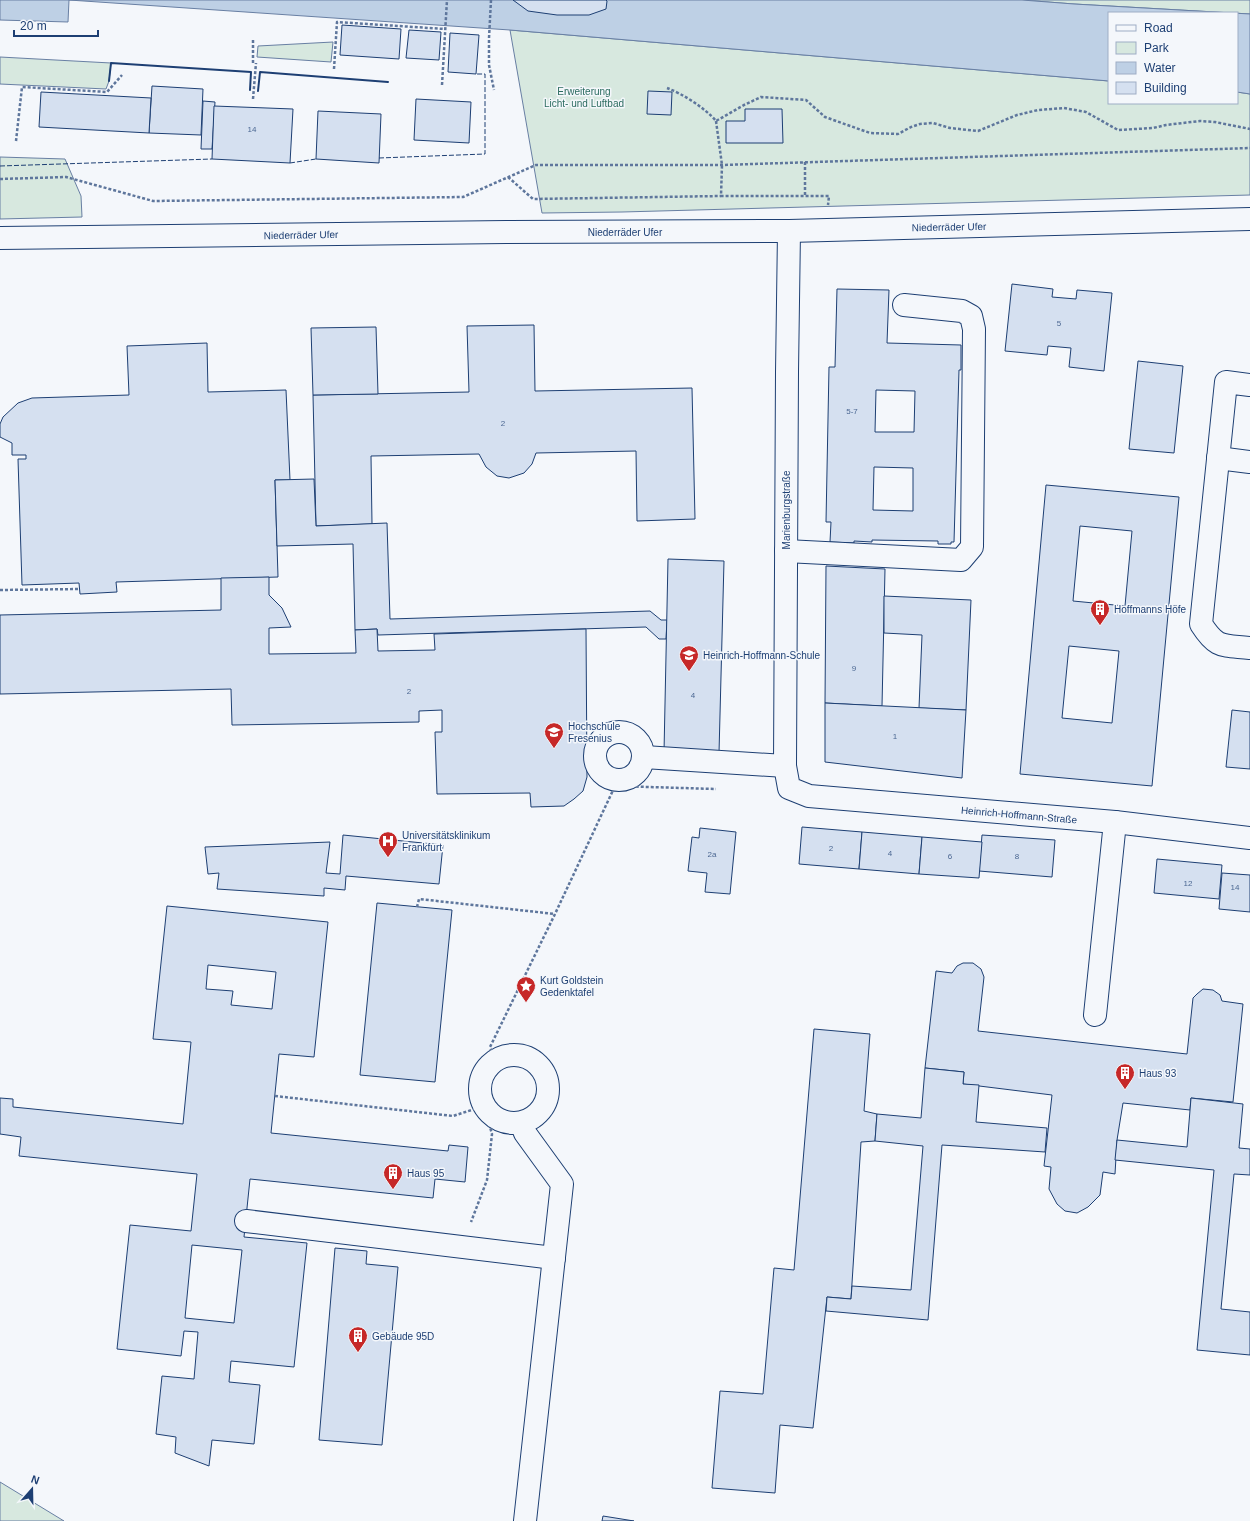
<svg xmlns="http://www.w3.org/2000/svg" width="1250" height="1521" font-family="Arial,sans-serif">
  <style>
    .green { fill: #d7e8df; stroke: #687fa3 }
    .water { fill: #bed0e5; stroke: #687fa3 }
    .building { fill: #d5e0f0; stroke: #1d3f73; fill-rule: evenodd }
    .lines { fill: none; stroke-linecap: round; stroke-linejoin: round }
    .minor-casing { stroke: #1d3f73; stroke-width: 24 }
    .major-casing { stroke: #1d3f73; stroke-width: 24 }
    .path { stroke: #5e769c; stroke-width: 2.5; stroke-dasharray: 3 2; stroke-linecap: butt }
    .minor { stroke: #f4f7fb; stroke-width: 22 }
    .major { stroke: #f4f7fb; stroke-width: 22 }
    .fence { stroke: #1d3f73; stroke-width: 1; stroke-dasharray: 5 2; stroke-linecap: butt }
    .wall { stroke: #1d3f73; stroke-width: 2 }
    .labels { text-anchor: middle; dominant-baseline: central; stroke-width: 3; stroke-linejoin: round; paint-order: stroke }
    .number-label { font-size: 8px; fill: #4b6792 }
    .park-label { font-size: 10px; fill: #2c6c60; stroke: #f4f7fb }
    .street-label { font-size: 10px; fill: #1d3f73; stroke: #f4f7fb }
    .poi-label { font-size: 10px; fill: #1d3f73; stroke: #f4f7fb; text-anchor: start }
  </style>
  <rect width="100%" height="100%" fill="#f4f7fb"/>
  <g class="green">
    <path d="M 1022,0 L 1250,0 L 1250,14 L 1074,4 Z"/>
    <path d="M 510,30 L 1109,81 L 1109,103 L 1237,103 L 1237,92 L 1250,94 L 1250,195 L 622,212 L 542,213 Z"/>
    <path d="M 333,42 L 331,62 L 257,57 L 258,46 Z"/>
    <path d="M 0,57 L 111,63 L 109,81 L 106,89 L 0,84 Z"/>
    <path d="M 0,157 L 65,159 L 81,196 L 82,217 L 0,219 Z"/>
    <path d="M 0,1482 L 64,1521 L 0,1521 Z"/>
  </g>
  <path class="water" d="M 0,0 L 1022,0 L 1074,4 L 1250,14 L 1250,94 L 1237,92 L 1237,13 L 1109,13 L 1109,81 L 510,30 L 69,0 L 68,22 L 0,20 Z"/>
  <g class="building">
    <path d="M 513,0 L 606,0 L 607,1 L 606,9 L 589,15 L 557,15 L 528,11 Z"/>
    <path d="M 342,25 L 401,29 L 399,59 L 340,55 Z"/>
    <path d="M 409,30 L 441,32 L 439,60 L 406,58 Z"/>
    <path d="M 450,33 L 479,35 L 476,74 L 448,72 Z"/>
    <path d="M 152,86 L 203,89 L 201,135 L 149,133 Z"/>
    <path d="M 648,91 L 672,92 L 671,115 L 647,114 Z"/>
    <path d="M 41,92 L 151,98 L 149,133 L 39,127 Z"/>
    <path d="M 416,99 L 471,102 L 469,143 L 414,140 Z"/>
    <path d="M 203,101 L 215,102 L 212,149 L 201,149 Z"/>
    <path d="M 214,106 L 293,109 L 290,163 L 212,159 Z"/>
    <path d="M 745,109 L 782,109 L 783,143 L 726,143 L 726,121 L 745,121 Z"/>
    <path d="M 318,111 L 381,114 L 379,163 L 316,159 Z"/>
    <path d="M 1012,284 L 1053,289 L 1052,297 L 1076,299 L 1077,290 L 1112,293 L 1104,371 L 1069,367 L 1071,348 L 1048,346 L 1047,355 L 1005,351 Z"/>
    <path d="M 837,289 L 889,290 L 887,343 L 961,345 L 961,370 L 959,370 L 954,542 L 951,542 L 951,544 L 938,544 L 938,541 L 872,540 L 872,542 L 854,541 L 854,543 L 830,542 L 831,522 L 826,522 L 829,367 L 835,367 ZM 876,390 L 915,391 L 914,432 L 875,432 ZM 874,467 L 913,468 L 913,511 L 873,510 Z"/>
    <path d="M 534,325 L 535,391 L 692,388 L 695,519 L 637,521 L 636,451 L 536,453 L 532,464 L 524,473 L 509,478 L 497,476 L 486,467 L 479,454 L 371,456 L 372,524 L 316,526 L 313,395 L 469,392 L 467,326 Z"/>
    <path d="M 376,327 L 378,394 L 313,395 L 311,328 Z"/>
    <path d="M 207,343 L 208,392 L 286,390 L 290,480 L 275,480 L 278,577 L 116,582 L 117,592 L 80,594 L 79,583 L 22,585 L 18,459 L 26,459 L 26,455 L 12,455 L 12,443 L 0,437 L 0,424 L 3,417 L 18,403 L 32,398 L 129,395 L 127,346 Z"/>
    <path d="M 1138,361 L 1183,366 L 1174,453 L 1129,449 Z"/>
    <path d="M 314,479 L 316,526 L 387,523 L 390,619 L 650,611 L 661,620 L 667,620 L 666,639 L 659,639 L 646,627 L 378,635 L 377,629 L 355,630 L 353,544 L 277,546 L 275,480 Z"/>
    <path d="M 1046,485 L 1179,497 L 1152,786 L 1020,774 ZM 1080,526 L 1132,531 L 1125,606 L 1073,601 ZM 1069,646 L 1119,651 L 1112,723 L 1062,718 Z"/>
    <path d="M 668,559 L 724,561 L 719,753 L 664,752 Z"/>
    <path d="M 826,566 L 885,569 L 882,706 L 825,703 Z"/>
    <path d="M 269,577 L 269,595 L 282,608 L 291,627 L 269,628 L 269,654 L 356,653 L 355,630 L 377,629 L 378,651 L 435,650 L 434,634 L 586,629 L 587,777 L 583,791 L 574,799 L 564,806 L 531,807 L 530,793 L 437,794 L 435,732 L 442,732 L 442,710 L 419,711 L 419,722 L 232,725 L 231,689 L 0,694 L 0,615 L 221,610 L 221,578 Z"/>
    <path d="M 884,596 L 971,600 L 966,710 L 919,708 L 922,635 L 884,633 Z"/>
    <path d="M 825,703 L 966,710 L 962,778 L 825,762 Z"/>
    <path d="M 1232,710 L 1250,712 L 1250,769 L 1226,767 Z"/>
    <path d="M 802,827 L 862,832 L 859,869 L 799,864 Z"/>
    <path d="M 700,828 L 736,832 L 730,894 L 705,892 L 707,873 L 688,871 L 692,837 L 699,838 Z"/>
    <path d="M 862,832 L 922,837 L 919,874 L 859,869 Z"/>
    <path d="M 343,835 L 443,845 L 439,884 L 346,876 L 345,890 L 324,888 L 324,896 L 217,889 L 219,873 L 208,874 L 205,847 L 330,842 L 326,873 L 340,874 Z"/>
    <path d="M 982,835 L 1055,840 L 1052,877 L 979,871 Z"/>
    <path d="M 922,837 L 982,842 L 979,878 L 919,874 Z"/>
    <path d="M 1157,859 L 1222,865 L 1219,899 L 1154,893 Z"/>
    <path d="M 1222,873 L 1250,875 L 1250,912 L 1219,909 Z"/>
    <path d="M 377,903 L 452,910 L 435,1082 L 360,1075 Z"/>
    <path d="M 167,906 L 328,922 L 314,1057 L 279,1054 L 271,1133 L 448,1151 L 449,1145 L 468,1147 L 465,1182 L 435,1179 L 433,1198 L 250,1179 L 244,1237 L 307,1243 L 294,1367 L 231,1361 L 229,1382 L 260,1385 L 254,1444 L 212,1440 L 209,1466 L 175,1453 L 176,1437 L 156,1434 L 162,1376 L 194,1379 L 198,1332 L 184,1331 L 181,1356 L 117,1349 L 130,1225 L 191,1231 L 197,1174 L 19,1156 L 21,1137 L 0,1134 L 0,1098 L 13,1099 L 13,1107 L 183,1124 L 191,1042 L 153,1039 ZM 208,965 L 276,972 L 272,1009 L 231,1005 L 233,991 L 206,989 ZM 192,1245 L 242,1250 L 234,1323 L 185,1318 Z"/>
    <path d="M 963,963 L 973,963 L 981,969 L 984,977 L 978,1031 L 1187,1054 L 1193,998 L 1197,994 L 1203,989 L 1213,990 L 1220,995 L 1222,1001 L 1243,1004 L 1233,1102 L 1191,1098 L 1190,1110 L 1123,1103 L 1117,1140 L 1115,1174 L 1103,1172 L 1100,1195 L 1088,1207 L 1077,1213 L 1065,1211 L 1057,1204 L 1049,1189 L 1051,1167 L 1044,1166 L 1052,1095 L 963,1084 L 964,1072 L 925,1068 L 936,971 L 952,973 L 957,966 Z"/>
    <path d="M 814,1029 L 870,1034 L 864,1111 L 877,1114 L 875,1141 L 861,1142 L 851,1299 L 827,1297 L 813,1428 L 780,1425 L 775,1493 L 712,1488 L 720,1391 L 763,1394 L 774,1268 L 794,1270 Z"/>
    <path d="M 925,1068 L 964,1072 L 963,1084 L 979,1085 L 976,1122 L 1047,1128 L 1045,1152 L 942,1145 L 928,1320 L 826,1311 L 827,1297 L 851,1299 L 852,1286 L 911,1290 L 923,1146 L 875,1141 L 877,1114 L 921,1118 Z"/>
    <path d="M 1191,1098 L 1243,1104 L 1239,1148 L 1250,1149 L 1250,1175 L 1234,1174 L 1221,1309 L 1250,1312 L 1250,1355 L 1197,1350 L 1214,1170 L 1115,1160 L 1117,1140 L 1187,1147 Z"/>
    <path d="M 335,1248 L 367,1251 L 366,1264 L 398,1267 L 382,1445 L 319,1440 Z"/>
    <path d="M 603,1516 L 634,1521 L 602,1521 Z"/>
  </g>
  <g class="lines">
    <defs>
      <g id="minor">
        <path d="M 789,231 L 787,372 L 785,766 L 789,788 L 809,796 L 1115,822 L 1250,838"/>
        <path d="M 1250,385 L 1226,382 L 1201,624 C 1217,649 1222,645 1250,648"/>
        <path d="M 1218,458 L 1250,462"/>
        <path d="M 786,551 L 961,560 L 972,547 L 974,329 L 971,316 L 962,311 L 904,305"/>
        <circle cx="619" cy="756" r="24"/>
        <path d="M 644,757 L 785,766"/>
        <path d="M 1095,1015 L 1115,822"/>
        <circle cx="514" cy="1089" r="34"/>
        <path d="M 521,1123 L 525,1133 L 562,1184 L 525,1521"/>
        <path d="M 246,1221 L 554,1258"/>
      </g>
      <path id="major" d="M 0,238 L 506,232 L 789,231 L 1250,219"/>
    </defs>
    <use href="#minor" class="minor-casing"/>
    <use href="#major" class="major-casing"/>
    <g class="path">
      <path d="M 491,0 L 489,38 L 489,65 L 494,90"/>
      <path d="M 253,63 L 253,38"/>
      <path d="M 334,69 L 337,22 L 445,29"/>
      <path d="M 442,85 L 447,0"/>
      <path d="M 667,88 C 683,94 705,108 716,121 L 744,105 L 761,97 L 806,100 L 825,117 L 870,133 L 898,134 L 911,127 L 920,124 L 933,123 L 950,128 L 978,131 L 1017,115 L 1038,110 L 1064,108 L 1086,112 L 1118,130 L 1153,128 L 1166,125 L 1200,121 L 1215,122 L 1250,129"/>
      <path d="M 253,99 L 256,63"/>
      <path d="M 716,121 L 722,165 L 721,196 L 829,196 L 828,205"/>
      <path d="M 16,141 L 22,87 L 107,92 L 122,75"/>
      <path d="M 805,162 L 805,196"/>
      <path d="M 508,177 L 533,199 L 721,196"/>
      <path d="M 0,179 L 66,177 L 153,201 L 463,197 L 536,165 L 722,165 L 1250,148"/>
      <path d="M 0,590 L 80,589"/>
      <path d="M 611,779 L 615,786"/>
      <path d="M 417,907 L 419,899 L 555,914"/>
      <path d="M 495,1061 L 490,1047 L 555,914 L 615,786 L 716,789"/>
      <path d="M 275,1096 L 453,1116 L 484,1106 L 492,1134 L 487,1180 L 471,1222"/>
    </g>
    <use href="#minor" class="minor"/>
    <use href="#major" class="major"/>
    <g class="fence">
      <path d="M 379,158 L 485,154 L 485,74 L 476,74"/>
      <path d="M 290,163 L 316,159"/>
      <path d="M 0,166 L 212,159"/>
    </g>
    <g class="wall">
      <path d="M 109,81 L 111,63 L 251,72 L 250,90"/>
      <path d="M 258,91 L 260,72 L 388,82"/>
    </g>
  </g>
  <defs>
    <symbol id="building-pin" viewBox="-11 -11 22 30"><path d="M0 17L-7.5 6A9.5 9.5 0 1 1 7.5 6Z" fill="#c62828" stroke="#f4f7fb"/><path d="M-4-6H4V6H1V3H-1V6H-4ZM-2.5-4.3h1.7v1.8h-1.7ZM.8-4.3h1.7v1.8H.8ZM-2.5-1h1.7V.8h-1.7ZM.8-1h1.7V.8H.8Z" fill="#fff"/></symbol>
    <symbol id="school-pin" viewBox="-11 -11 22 30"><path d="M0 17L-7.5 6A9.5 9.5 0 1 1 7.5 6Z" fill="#c62828" stroke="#f4f7fb"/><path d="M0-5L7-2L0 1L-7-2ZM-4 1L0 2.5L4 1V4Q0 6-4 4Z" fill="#fff"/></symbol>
    <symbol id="hospital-pin" viewBox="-11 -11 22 30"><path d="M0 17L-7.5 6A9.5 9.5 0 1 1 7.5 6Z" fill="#c62828" stroke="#f4f7fb"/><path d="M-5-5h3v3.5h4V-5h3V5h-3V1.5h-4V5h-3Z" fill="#fff"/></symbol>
    <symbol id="sight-pin" viewBox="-11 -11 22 30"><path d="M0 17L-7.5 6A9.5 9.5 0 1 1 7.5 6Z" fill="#c62828" stroke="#f4f7fb"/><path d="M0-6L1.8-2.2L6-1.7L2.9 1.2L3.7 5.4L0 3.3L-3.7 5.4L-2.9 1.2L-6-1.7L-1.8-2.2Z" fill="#fff"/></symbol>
  </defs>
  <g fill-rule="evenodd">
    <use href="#building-pin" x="1089" y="598" width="22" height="30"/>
    <use href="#school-pin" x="678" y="644" width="22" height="30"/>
    <use href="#school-pin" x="543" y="721" width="22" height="30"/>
    <use href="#hospital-pin" x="377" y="830" width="22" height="30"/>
    <use href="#sight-pin" x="515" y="975" width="22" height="30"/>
    <use href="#building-pin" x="1114" y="1062" width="22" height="30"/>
    <use href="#building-pin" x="382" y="1162" width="22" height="30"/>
    <use href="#building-pin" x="347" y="1325" width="22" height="30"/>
  </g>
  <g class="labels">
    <g class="number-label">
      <text x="252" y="129">14</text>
      <text x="1059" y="323">5</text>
      <text x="852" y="411">5-7</text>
      <text x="503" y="423">2</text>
      <text x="854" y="668">9</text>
      <text x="409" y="691">2</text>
      <text x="693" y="695">4</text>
      <text x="895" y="736">1</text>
      <text x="831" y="848">2</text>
      <text x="890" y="853">4</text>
      <text x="712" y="854">2a</text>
      <text x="950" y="856">6</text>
      <text x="1017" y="856">8</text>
      <text x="1188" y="883">12</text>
      <text x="1235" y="887">14</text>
    </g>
    <g class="park-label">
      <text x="584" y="91">Erweiterung<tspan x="584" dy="12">Licht- und Luftbad</tspan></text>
    </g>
    <g class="street-label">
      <text transform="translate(949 227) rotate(-1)">Niederräder Ufer</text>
      <text x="625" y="232">Niederräder Ufer</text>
      <text transform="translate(301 235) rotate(-1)">Niederräder Ufer</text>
      <text transform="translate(786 510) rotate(-90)">Marienburgstraße</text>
      <text transform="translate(1019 815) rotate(5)">Heinrich-Hoffmann-Straße</text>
    </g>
    <g class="poi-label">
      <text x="1114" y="609">Hoffmanns Höfe</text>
      <text x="703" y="655">Heinrich-Hoffmann-Schule</text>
      <text x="568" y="726">Hochschule<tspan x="568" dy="12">Fresenius</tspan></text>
      <text x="402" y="835">Universitätsklinikum<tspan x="402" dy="12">Frankfurt</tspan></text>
      <text x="540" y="980">Kurt Goldstein<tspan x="540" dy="12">Gedenktafel</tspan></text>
      <text x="1139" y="1073">Haus 93</text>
      <text x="407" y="1173">Haus 95</text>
      <text x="372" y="1336">Gebäude 95D</text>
    </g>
  </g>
  <rect x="1108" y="12" width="130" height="92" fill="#f4f7fb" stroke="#9eadc5"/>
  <rect x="1116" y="25" width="20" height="6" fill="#f4f7fb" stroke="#9eadc5"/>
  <text x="1144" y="32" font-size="12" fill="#1d3f73">Road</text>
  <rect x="1116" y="42" width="20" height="12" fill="#d7e8df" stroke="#9eadc5"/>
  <text x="1144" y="52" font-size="12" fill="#1d3f73">Park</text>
  <rect x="1116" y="62" width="20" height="12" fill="#bed0e5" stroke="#9eadc5"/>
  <text x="1144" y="72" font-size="12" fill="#1d3f73">Water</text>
  <rect x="1116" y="82" width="20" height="12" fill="#d5e0f0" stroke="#9eadc5"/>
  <text x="1144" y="92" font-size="12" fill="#1d3f73">Building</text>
  <g transform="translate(32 1489) rotate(20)" stroke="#f4f7fb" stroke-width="3" paint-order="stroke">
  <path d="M0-3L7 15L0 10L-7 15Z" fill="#1d3f73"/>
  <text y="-6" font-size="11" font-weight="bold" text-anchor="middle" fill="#1d3f73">N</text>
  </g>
  <path d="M14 30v6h84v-6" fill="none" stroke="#1d3f73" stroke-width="2"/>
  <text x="20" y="30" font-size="12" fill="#1d3f73" stroke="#f4f7fb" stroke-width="3" paint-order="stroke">20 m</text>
</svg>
